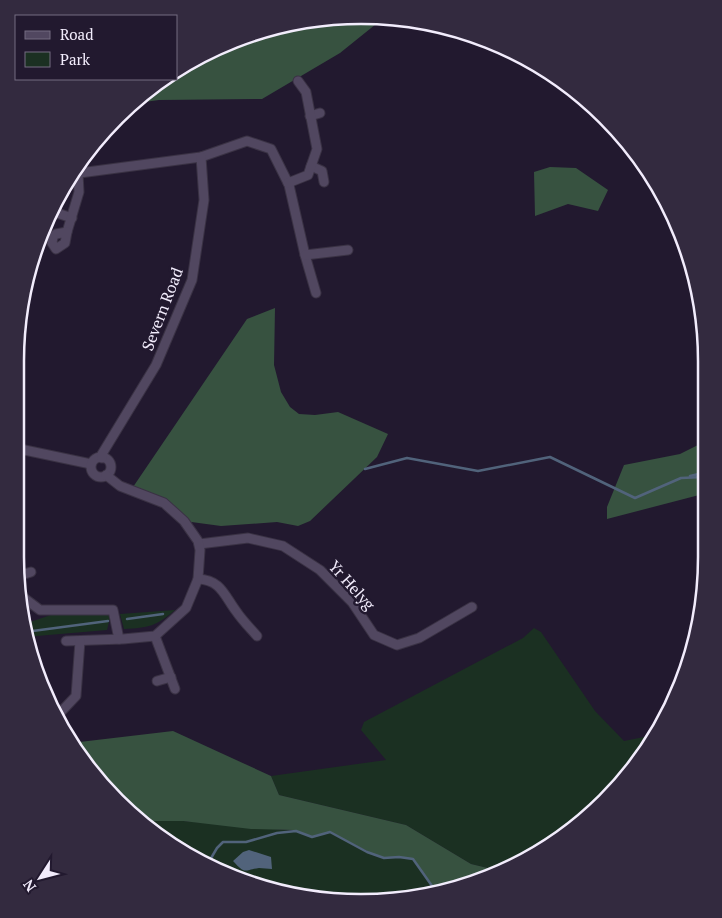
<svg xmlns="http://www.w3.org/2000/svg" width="722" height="918" font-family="'PT Serif',serif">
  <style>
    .green { fill: #1b3022 }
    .forest { fill: #375240 }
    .water { fill: #51637b }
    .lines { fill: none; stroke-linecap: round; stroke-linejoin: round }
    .stream { stroke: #51637b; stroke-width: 2.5 }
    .minor-casing { stroke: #3a3244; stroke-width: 11 }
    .minor { stroke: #514760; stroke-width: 9 }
    .labels { text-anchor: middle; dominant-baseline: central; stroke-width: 5; stroke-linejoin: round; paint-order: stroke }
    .street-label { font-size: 16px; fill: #f2ecfc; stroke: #22192f }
    .rim { fill: none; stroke: #f2ecfc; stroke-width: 2.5 }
  </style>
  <rect width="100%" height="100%" fill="#22192f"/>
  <g class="green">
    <path d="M 175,610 C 157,626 148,628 124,629 L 120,614 Z"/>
    <path d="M 57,613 L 107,613 L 110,618 L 107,630 L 25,637 L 24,624 Z"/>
    <path d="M 534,628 L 541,632 L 595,711 L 624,741 L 654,735 L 636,767 L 589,817 L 534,857 L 500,871 L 471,864 L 406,825 L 279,795 L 271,776 L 386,760 L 361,730 L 364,722 L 523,638 Z"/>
    <path d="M 141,821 L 183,821 L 296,831 L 312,837 L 330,832 L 367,852 L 384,858 L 399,857 L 413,859 L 437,893 L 361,903 L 271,891 L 188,856 Z"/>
  </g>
  <g class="forest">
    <path d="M 386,16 L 340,53 L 262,99 L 159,100 L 137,103 L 167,79 L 176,79 L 176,71 L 188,61 L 250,33 L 316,18 Z"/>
    <path d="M 550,167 L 576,168 L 608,190 L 598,211 L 568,204 L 535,216 L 534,172 Z"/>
    <path d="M 275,308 L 274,365 L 281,392 L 290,407 L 299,414 L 315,415 L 338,412 L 388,434 L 377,457 L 310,521 L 298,526 L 277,522 L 221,526 L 184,521 L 164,503 L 131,490 L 247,319 Z"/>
    <path d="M 704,442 L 703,494 L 607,519 L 607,507 L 624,465 L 680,454 Z"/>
    <path d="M 173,731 L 271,776 L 279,795 L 406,825 L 471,864 L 500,871 L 450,891 L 437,893 L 413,859 L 399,857 L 384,858 L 373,854 L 330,832 L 312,837 L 293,830 L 251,829 L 183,821 L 141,821 L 116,801 L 71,743 Z"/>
  </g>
  <path class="water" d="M 249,850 L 271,857 L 272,869 C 268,869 263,868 259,868 C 243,870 246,875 233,861 L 243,852 Z"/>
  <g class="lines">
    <g class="stream">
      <path d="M 198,57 L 215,53 L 227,43"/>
      <path d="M 365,469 L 407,458 L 478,471 L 550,457 L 635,498 L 681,478 L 703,477"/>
      <path d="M 690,476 L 703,473"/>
      <path d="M 127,619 L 163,614"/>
      <path d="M 25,632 L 108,621"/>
      <path d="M 207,865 L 217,848 L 223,842 L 246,842 L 277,833 L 296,831 L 312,837 L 330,832 L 367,852 L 384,858 L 399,857 L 413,859 L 437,893"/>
    </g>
    <defs>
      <g id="minor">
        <path d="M 310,116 L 320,113"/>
        <path d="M 311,166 L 322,171 L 324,182"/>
        <path d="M 72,174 L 201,157 L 247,141 L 271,149 L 289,185 L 305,255 L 316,293"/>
        <path d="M 288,183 L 308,175 L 317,149 L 306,92 L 298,81"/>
        <path d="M 51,211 L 72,218"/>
        <path d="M 67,232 L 79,192 L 78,173"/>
        <path d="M 67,232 L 65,243 L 56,249 L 52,243 L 53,237 L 56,234 Z"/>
        <path d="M 305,255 L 348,250"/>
        <path d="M 15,448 L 91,464"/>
        <circle cx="101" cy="467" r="10"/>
        <path d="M 102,458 L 102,454 L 156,365 L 192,280 L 204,200 L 201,157"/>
        <path d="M 199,544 L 248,538 L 283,546 L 320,570 L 352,602 L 374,635 L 397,645 L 419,638 L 472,607"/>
        <path d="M 18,576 L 31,572"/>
        <path d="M 198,579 C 221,580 224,595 236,611 C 242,620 250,628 257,636"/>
        <path d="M 20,595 L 40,610 L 113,610 L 119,639"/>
        <path d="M 155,636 L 175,689"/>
        <path d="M 66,641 L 123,639 L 155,636 L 186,608 L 198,579 L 200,550 L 198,541 L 184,521 L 164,503 L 120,486 L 106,475"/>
        <path d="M 157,681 L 171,677"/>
        <path d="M 56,717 L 76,696 L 80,641"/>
      </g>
    </defs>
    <use href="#minor" class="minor-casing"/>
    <use href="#minor" class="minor"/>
  </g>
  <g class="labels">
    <g class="street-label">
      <text transform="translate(162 309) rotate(-69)">Severn Road</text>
      <text transform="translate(352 585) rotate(48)">Yr Helyg</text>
    </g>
  </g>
  <path d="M0 0H722V918H0ZM361 24H361A337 337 0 0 1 698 361V557A337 337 0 0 1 361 894H361A337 337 0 0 1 24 557V361A337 337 0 0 1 361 24Z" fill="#332a3f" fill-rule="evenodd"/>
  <path class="rim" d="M361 24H361A337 337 0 0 1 698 361V557A337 337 0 0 1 361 894H361A337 337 0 0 1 24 557V361A337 337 0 0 1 361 24Z"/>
  <rect x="15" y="15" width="162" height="65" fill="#22192f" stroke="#756d81"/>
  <rect x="25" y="31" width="25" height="8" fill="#514760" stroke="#756d81"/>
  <text x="60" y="40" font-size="15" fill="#f2ecfc">Road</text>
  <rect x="25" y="52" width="25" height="15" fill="#1b3022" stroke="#756d81"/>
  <text x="60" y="65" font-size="15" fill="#f2ecfc">Park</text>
  <g transform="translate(40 878) rotate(234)" stroke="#22192f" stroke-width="4" paint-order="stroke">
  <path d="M0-4L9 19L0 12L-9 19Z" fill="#f2ecfc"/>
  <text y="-8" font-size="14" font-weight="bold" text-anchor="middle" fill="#f2ecfc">N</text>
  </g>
</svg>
